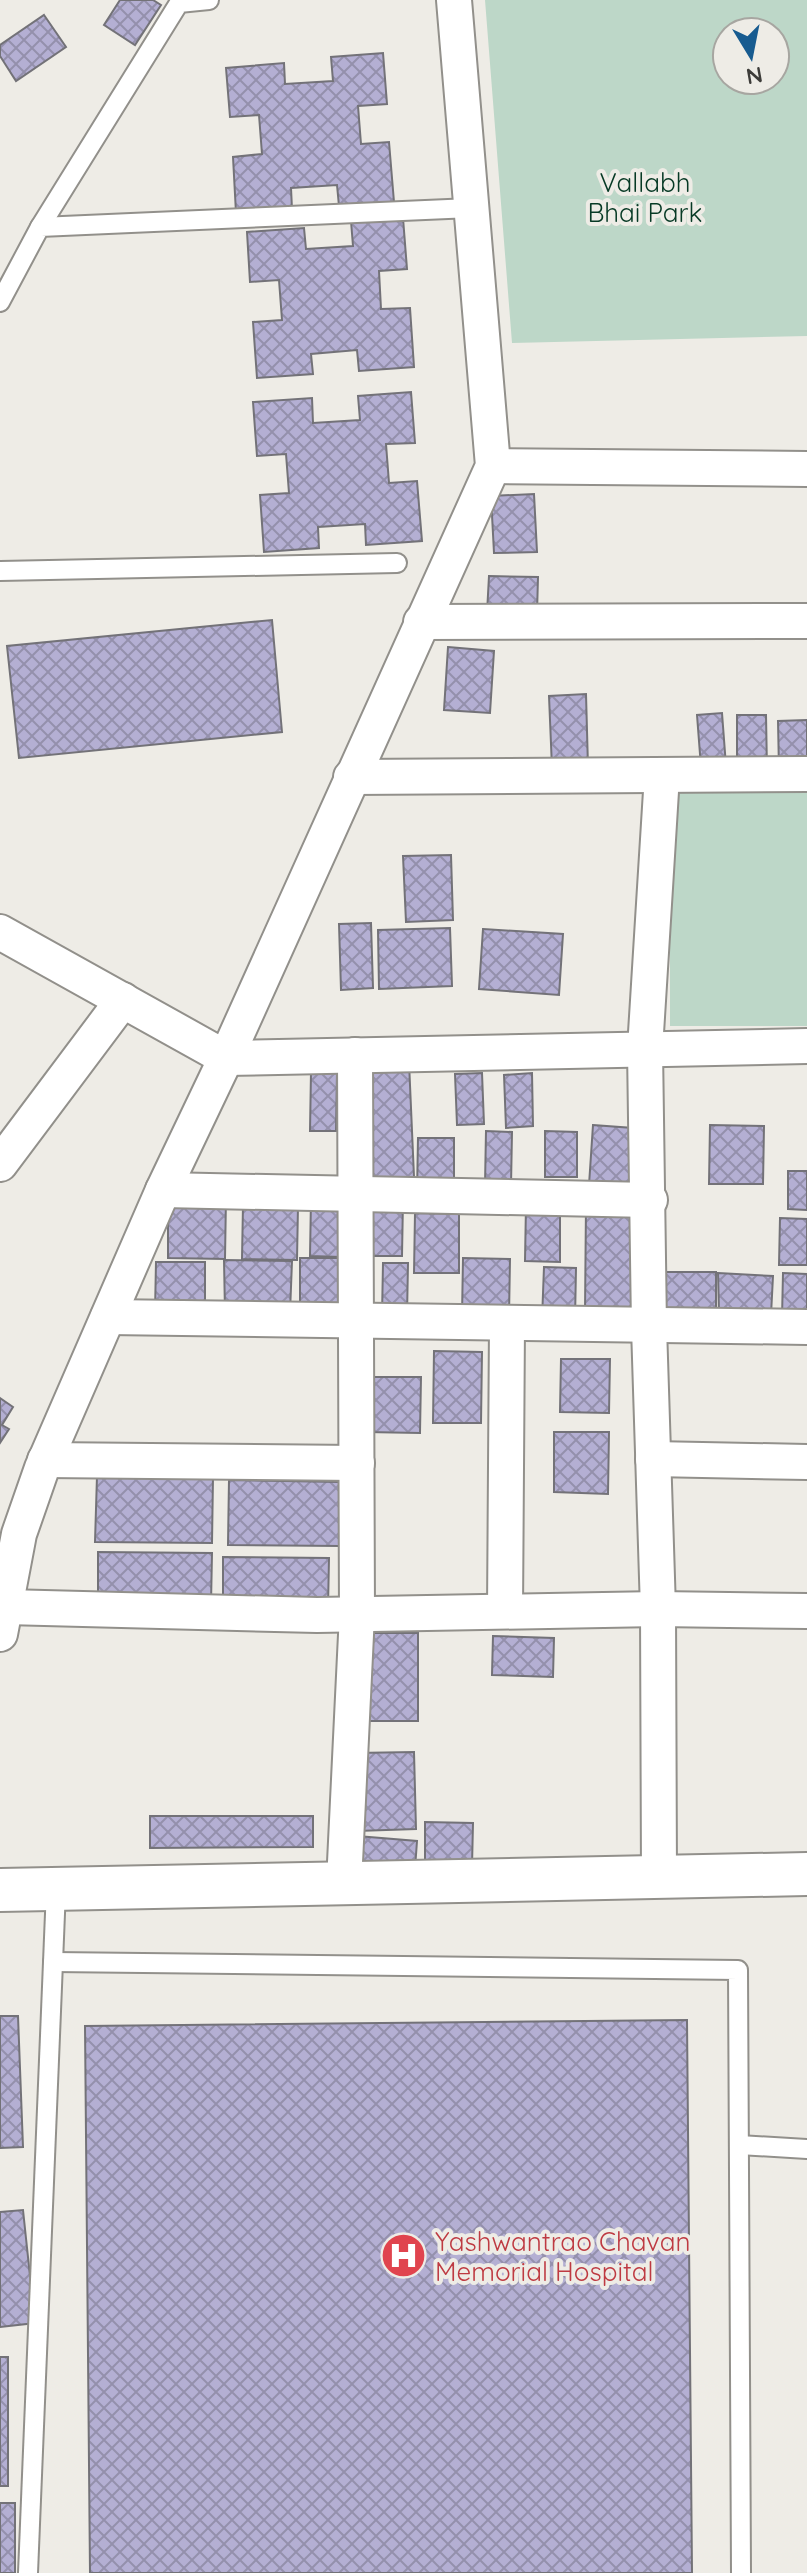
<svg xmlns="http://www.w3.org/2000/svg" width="807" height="2573" font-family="Quicksand,sans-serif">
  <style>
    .green { fill: #bdd7c8; fill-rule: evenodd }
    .building { fill: url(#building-cross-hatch); stroke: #737278; stroke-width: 2 }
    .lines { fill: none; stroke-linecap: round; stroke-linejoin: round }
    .service-casing { stroke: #92908b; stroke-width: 22 }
    .minor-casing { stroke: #92908b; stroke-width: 38 }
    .tertiary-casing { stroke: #92908b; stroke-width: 46 }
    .service { stroke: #fff; stroke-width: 18 }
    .minor { stroke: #fff; stroke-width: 34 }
    .tertiary { stroke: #fff; stroke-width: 42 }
    .labels { text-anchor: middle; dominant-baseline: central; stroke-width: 8; stroke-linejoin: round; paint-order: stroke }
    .park-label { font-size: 26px; fill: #073a25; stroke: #eeece6 }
    .health-label { font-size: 26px; fill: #be3a42; stroke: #eeece6; text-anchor: start }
  </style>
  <defs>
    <pattern id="building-cross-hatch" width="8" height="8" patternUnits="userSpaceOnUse" patternTransform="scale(2)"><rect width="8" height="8" fill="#b4afd3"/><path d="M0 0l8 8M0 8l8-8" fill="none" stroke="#9490ac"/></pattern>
  </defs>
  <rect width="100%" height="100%" fill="#eeece6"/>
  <g class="green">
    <path d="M 485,0 L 807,0 L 807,336 L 512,343 ZM 775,32 L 775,80 L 727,80 L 727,32 Z"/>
    <path d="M 807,789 L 807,1026 L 670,1026 L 670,790 Z"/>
  </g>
  <g class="building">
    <path d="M 120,0 L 153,0 L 161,5 L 135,45 L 104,25 Z"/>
    <path d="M 44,15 L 66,47 L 16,81 L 0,56 L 0,45 Z"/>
    <path d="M 383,53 L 387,104 L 358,106 L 361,144 L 389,142 L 394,202 L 339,206 L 337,185 L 291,188 L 292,209 L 236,213 L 233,157 L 262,154 L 259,115 L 230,117 L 226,68 L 284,63 L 285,84 L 333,81 L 331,57 Z"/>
    <path d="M 403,218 L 407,269 L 379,271 L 381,309 L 410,308 L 414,367 L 359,371 L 357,350 L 311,354 L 313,374 L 257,378 L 253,322 L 282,320 L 279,280 L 250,282 L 247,232 L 304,228 L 306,249 L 353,246 L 351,221 Z"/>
    <path d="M 411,392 L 415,443 L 386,444 L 389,483 L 417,481 L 422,541 L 366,545 L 365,524 L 318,527 L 319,548 L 264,552 L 260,495 L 289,493 L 286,454 L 257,456 L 253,402 L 312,398 L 313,423 L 360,420 L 358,396 Z"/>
    <path d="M 534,494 L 537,552 L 494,553 L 491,496 Z"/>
    <path d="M 489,576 L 538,577 L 537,614 L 487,613 Z"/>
    <path d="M 272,620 L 282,732 L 19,758 L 7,646 Z"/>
    <path d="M 448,647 L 494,651 L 490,713 L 444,710 Z"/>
    <path d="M 586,694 L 588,767 L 552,768 L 549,696 Z"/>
    <path d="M 722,713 L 726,766 L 701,767 L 697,715 Z"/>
    <path d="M 737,715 L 766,715 L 767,770 L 737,770 Z"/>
    <path d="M 807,720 L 807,770 L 779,770 L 778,721 Z"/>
    <path d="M 451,855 L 453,920 L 406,922 L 403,856 Z"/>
    <path d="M 371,923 L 373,988 L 341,990 L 339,924 Z"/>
    <path d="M 450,928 L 452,986 L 379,989 L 378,930 Z"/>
    <path d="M 483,929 L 563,934 L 559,995 L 479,989 Z"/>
    <path d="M 409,1062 L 414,1177 L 367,1178 L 363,1064 Z"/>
    <path d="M 311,1072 L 337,1073 L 336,1131 L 310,1131 Z"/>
    <path d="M 482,1073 L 484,1124 L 457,1125 L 455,1074 Z"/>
    <path d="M 532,1073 L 533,1126 L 506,1128 L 504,1075 Z"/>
    <path d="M 593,1125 L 633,1128 L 629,1188 L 589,1185 Z"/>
    <path d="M 710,1125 L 764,1126 L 763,1184 L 709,1184 Z"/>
    <path d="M 486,1131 L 512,1132 L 511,1186 L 485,1185 Z"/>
    <path d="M 545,1131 L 577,1132 L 577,1177 L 545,1177 Z"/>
    <path d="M 418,1138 L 454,1138 L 454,1194 L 417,1194 Z"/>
    <path d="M 788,1171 L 807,1171 L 807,1210 L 788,1209 Z"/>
    <path d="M 168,1196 L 226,1197 L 225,1259 L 168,1258 Z"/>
    <path d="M 311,1199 L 342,1199 L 341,1257 L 310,1256 Z"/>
    <path d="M 369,1200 L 403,1200 L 402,1256 L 367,1256 Z"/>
    <path d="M 243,1205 L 298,1206 L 297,1260 L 242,1259 Z"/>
    <path d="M 526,1205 L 560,1205 L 560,1262 L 525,1261 Z"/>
    <path d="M 586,1205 L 635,1206 L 634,1313 L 585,1312 Z"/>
    <path d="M 415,1213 L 459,1214 L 459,1273 L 414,1273 Z"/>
    <path d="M 780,1218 L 807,1219 L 807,1265 L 779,1265 Z"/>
    <path d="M 300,1258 L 347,1258 L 346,1314 L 300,1313 Z"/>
    <path d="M 463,1258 L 510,1259 L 509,1316 L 462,1316 Z"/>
    <path d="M 224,1260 L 292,1261 L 290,1313 L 225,1312 Z"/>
    <path d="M 156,1262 L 205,1262 L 205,1313 L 155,1312 Z"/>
    <path d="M 383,1263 L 408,1263 L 407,1316 L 382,1316 Z"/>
    <path d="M 544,1267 L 576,1268 L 575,1320 L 542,1320 Z"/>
    <path d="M 661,1272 L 716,1272 L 716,1311 L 662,1311 Z"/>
    <path d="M 718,1273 L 773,1276 L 771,1315 L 719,1313 Z"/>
    <path d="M 783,1273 L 807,1274 L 807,1318 L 782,1318 Z"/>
    <path d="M 434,1351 L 482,1352 L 481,1423 L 433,1423 Z"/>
    <path d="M 561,1359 L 610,1359 L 609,1413 L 560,1412 Z"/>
    <path d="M 367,1377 L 421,1377 L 420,1433 L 366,1432 Z"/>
    <path d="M 0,1398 L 13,1407 L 2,1425 L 9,1429 L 0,1443 Z"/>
    <path d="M 554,1432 L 609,1432 L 608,1494 L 554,1492 Z"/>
    <path d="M 97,1476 L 213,1477 L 212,1543 L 95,1542 Z"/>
    <path d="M 229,1480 L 341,1482 L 340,1546 L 228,1545 Z"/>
    <path d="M 98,1552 L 212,1553 L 211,1604 L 98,1602 Z"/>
    <path d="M 223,1557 L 329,1558 L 328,1608 L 223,1606 Z"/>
    <path d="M 363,1633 L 418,1633 L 418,1721 L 364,1721 Z"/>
    <path d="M 493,1636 L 554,1638 L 553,1677 L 492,1675 Z"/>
    <path d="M 414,1752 L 416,1829 L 357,1831 L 355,1753 Z"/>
    <path d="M 150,1816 L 313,1816 L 313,1847 L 150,1848 Z"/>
    <path d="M 425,1822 L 473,1823 L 472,1866 L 425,1864 Z"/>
    <path d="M 357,1836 L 417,1841 L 415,1869 L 354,1864 Z"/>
    <path d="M 0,2016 L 18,2016 L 23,2147 L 0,2148 Z"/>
    <path d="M 687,2020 L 692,2573 L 90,2573 L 85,2026 Z"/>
    <path d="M 23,2210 L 35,2323 L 0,2327 L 0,2212 Z"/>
    <rect x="0" y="2357" width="8" height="129"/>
    <rect x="0" y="2503" width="15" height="70"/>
  </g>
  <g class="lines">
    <defs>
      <g id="service">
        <path d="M 40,227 L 179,3 L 209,0"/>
        <path d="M 0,302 L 40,227 L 471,208"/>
        <path d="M 0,571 L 397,563"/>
        <path d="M 53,1962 L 738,1970 L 741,2573"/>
        <path d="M 739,2145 L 807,2149"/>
        <path d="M 28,2573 L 56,1889"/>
      </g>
      <g id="minor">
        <path d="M 493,466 L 807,469"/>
        <path d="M 421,622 L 807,621"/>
        <path d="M 351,777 L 807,774"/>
        <path d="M 0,932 L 226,1058 L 807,1046"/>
        <path d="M 0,1164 L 123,1000"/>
        <path d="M 163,1190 L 650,1200"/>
        <path d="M 108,1317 L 807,1327"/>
        <path d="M 653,1459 L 807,1462"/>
        <path d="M 45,1460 L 357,1463"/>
        <path d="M 6,1607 L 317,1615 L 658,1609 L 807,1611"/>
        <path d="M 505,1611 L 507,1324"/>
        <path d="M 0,1634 L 19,1534 L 42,1468 L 163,1190 L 226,1058 L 493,466 L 454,0"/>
        <path d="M 659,1877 L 658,1609 L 649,1327 L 645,1049 L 662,775"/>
        <path d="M 344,1883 L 357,1614 L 355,1055"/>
      </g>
      <path id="tertiary" d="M 0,1890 L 807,1874"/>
    </defs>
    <use href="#service" class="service-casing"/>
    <use href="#minor" class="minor-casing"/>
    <use href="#tertiary" class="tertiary-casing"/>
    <use href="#service" class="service"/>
    <use href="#minor" class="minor"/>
    <use href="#tertiary" class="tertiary"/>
  </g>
  <defs>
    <symbol id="hospital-disc" viewBox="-11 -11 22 22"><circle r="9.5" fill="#e0444e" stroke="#eeece6"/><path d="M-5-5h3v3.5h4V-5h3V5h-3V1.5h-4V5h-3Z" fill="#fff"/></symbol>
  </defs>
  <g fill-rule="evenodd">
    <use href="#hospital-disc" x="378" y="2230" width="51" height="51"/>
  </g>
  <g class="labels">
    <g class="park-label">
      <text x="645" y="182">Vallabh<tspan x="645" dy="30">Bhai Park</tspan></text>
    </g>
    <g class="health-label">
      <text x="435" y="2241">Yashwantrao Chavan<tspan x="435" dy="30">Memorial Hospital</tspan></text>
    </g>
  </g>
  <g transform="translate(751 56) rotate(170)"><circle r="38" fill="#eeece6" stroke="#a7a6a1" stroke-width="2"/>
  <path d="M0-6L14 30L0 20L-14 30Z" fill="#175b90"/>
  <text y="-12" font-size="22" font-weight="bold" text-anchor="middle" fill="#3d3c39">N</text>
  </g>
</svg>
